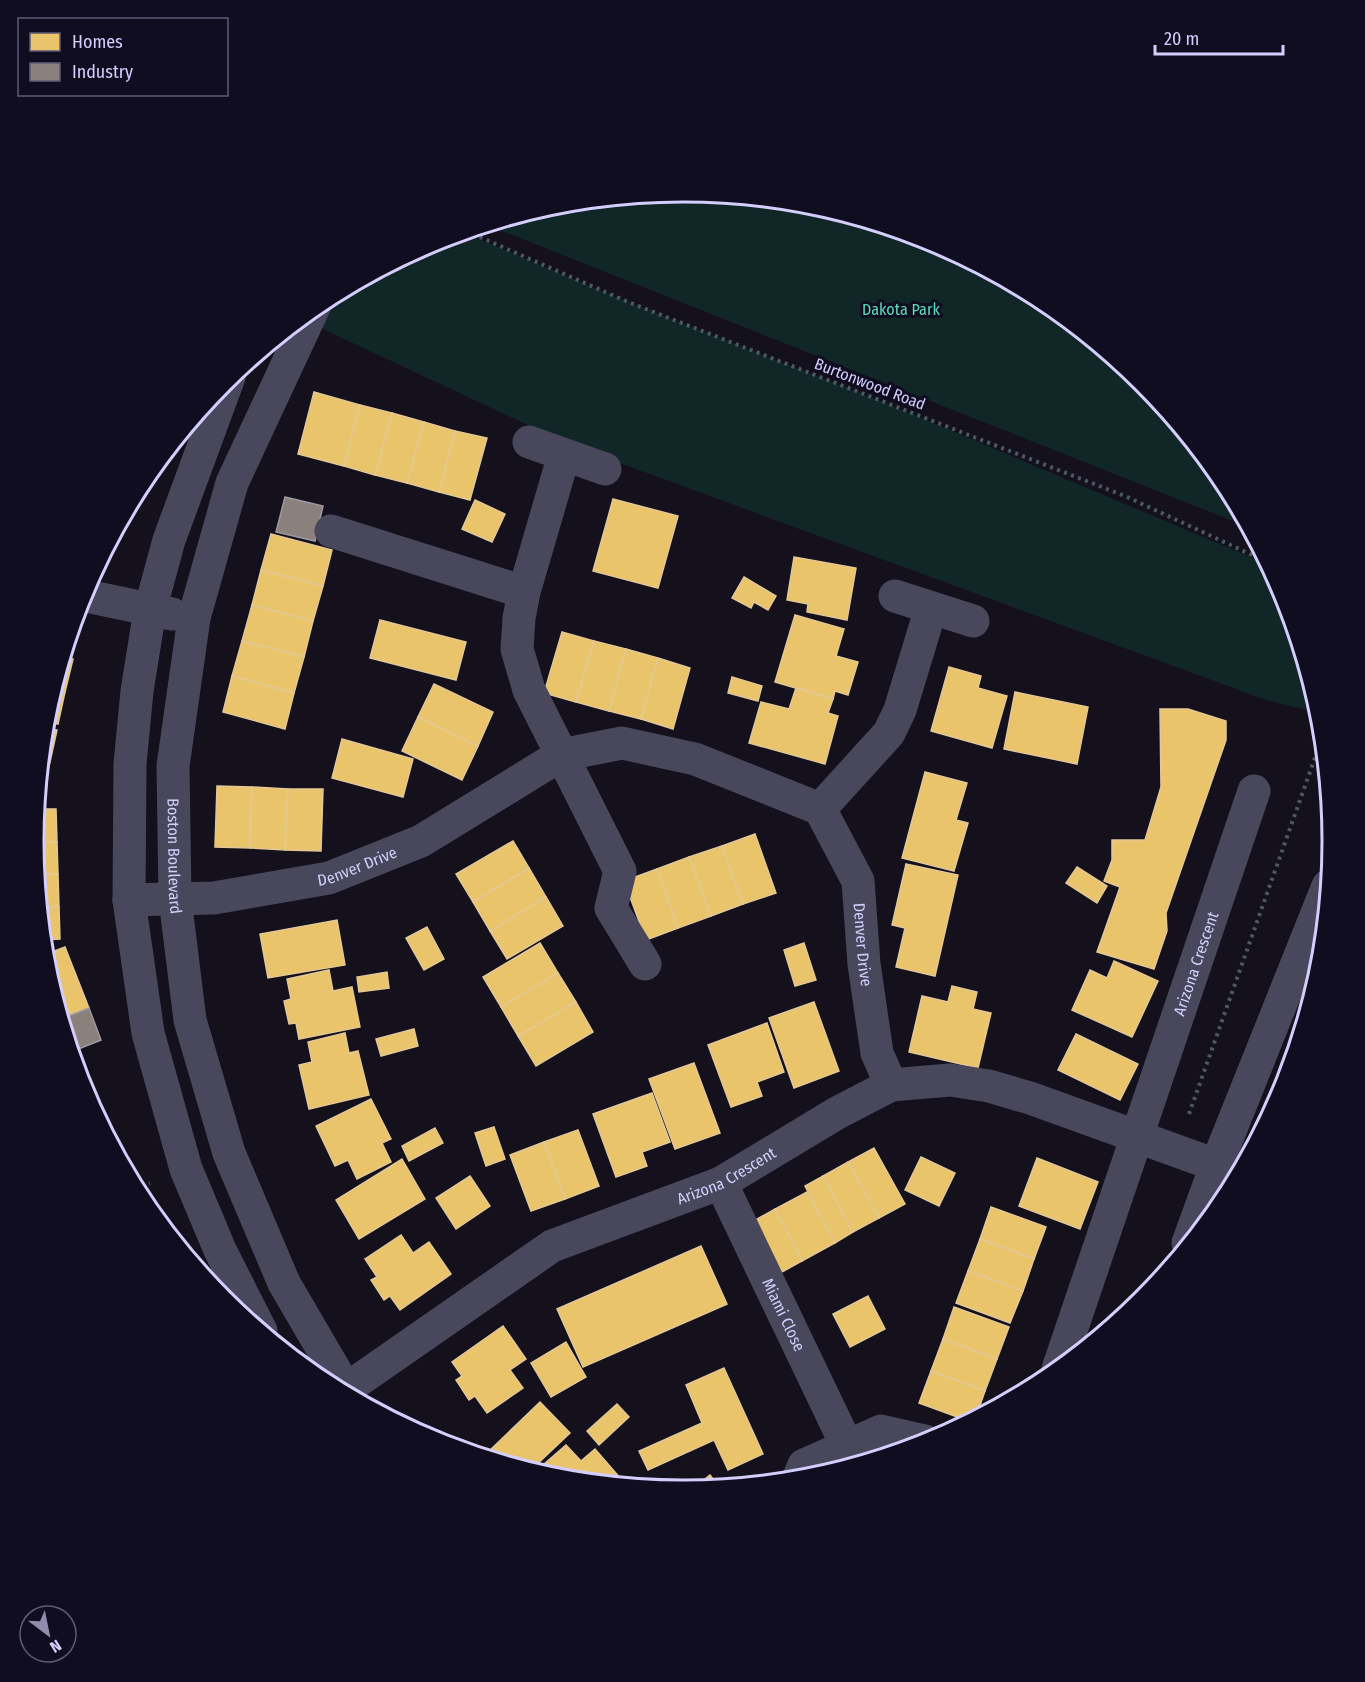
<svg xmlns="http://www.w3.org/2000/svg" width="1365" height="1682" font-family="'Fira Sans Condensed',sans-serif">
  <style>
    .green { fill: #112627 }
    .homes { fill: #e9c46a; stroke: #e3c796; stroke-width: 1.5 }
    .industry { fill: #8a817c; stroke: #a098a3; stroke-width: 1.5 }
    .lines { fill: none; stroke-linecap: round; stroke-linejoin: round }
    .path { stroke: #4b5865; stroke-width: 4; stroke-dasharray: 3 4.5; stroke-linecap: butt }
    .minor { stroke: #48475c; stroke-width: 33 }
    .labels { text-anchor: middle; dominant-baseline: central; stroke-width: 6; stroke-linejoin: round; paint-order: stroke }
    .park-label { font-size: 16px; fill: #5ddabd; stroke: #110d20 }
    .street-label { font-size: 16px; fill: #d4cefd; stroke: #110d20 }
    .rim { fill: none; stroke: #d4cefd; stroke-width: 3 }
  </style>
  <rect width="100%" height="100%" fill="#14111c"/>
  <g class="green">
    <path d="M 683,192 L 810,204 L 931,241 L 1044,301 L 1142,382 L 1223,480 L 1248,527 L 487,225 L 556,204 Z"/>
    <path d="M 462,232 L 628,302 L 881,401 L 1267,564 L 1283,593 L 1319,713 L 1266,700 L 568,444 L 308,322 L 322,301 L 434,241 Z"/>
  </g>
  <g class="homes">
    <path d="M 314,392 L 360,405 L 344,466 L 298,454 Z"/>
    <path d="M 360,405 L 392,413 L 375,475 L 344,466 Z"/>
    <path d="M 392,413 L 424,422 L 407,483 L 375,475 Z"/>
    <path d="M 424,422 L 455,431 L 439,492 L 407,483 Z"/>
    <path d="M 455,431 L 487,438 L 470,500 L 439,492 Z"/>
    <path d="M 613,499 L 678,516 L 658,588 L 593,571 Z"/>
    <path d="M 475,500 L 505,514 L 492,542 L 462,529 Z"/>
    <path d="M 271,534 L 332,550 L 323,586 L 261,570 Z"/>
    <path d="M 794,557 L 856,568 L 847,620 L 807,612 L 808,604 L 787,600 Z"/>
    <path d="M 261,570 L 323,586 L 313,621 L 252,605 Z"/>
    <path d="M 744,577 L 776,596 L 768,610 L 754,602 L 751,608 L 732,598 Z"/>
    <path d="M 252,605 L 313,621 L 304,657 L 242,641 Z"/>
    <path d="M 795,615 L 844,629 L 836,656 L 858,662 L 848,695 L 835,691 L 833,699 L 775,682 Z"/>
    <path d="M 380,620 L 466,642 L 456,680 L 370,658 Z"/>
    <path d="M 562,632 L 594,641 L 576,702 L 544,693 Z"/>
    <path d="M 242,641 L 304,657 L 294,693 L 232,676 Z"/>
    <path d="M 594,641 L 626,649 L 609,711 L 576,702 Z"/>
    <path d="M 626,649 L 658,658 L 641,719 L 609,711 Z"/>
    <path d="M 63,657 L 73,659 L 65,692 L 53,689 Z"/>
    <path d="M 658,658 L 690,668 L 673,729 L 641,719 Z"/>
    <path d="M 949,667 L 981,676 L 978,688 L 1007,696 L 992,748 L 931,731 Z"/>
    <path d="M 232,676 L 294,693 L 285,729 L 223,712 Z"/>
    <path d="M 732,677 L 762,686 L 758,701 L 728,693 Z"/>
    <path d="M 434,684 L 493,712 L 478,746 L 418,717 Z"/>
    <path d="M 796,688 L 833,699 L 828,713 L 838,716 L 825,764 L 749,743 L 761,702 L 789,709 Z"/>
    <path d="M 53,689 L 65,692 L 58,724 L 45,721 Z"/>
    <path d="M 1015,692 L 1088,707 L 1077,764 L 1004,749 Z"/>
    <path d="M 1160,709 L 1188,709 L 1226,721 L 1226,740 L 1166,913 L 1167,931 L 1154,969 L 1097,952 L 1120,887 L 1104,881 L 1112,860 L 1112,840 L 1145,840 L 1161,787 Z"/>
    <path d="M 418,717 L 478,746 L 462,780 L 402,751 Z"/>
    <path d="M 44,727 L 57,730 L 50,762 L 41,760 Z"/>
    <path d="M 342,739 L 413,759 L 403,797 L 332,778 Z"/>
    <path d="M 41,760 L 50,762 L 42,793 L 38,793 Z"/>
    <path d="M 925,772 L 967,783 L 956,820 L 968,823 L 954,871 L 902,858 Z"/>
    <path d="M 217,786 L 252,787 L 250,848 L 215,847 Z"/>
    <path d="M 252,787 L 288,789 L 285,850 L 250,848 Z"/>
    <path d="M 288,789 L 323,789 L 321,851 L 285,850 Z"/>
    <path d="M 36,809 L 56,809 L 57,842 L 33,842 Z"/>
    <path d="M 755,834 L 776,893 L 743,904 L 722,846 Z"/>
    <path d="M 513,841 L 529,868 L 473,902 L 456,874 Z"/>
    <path d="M 33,842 L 57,842 L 58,874 L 36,875 Z"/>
    <path d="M 722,846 L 743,904 L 711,916 L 689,857 Z"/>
    <path d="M 689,857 L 711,916 L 678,928 L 657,869 Z"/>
    <path d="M 906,864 L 958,875 L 935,976 L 896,967 L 905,928 L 892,925 Z"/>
    <path d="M 1077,867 L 1107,886 L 1097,903 L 1066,883 Z"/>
    <path d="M 529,868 L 546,897 L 490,931 L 473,902 Z"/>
    <path d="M 657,869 L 678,928 L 646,940 L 624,881 Z"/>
    <path d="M 58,874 L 59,907 L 40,907 L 36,875 Z"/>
    <path d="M 546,897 L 563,926 L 507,959 L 490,931 Z"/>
    <path d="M 40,907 L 59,907 L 60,939 L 43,940 Z"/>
    <path d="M 337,920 L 345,965 L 268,978 L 260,934 Z"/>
    <path d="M 427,927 L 444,959 L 424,970 L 406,938 Z"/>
    <path d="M 540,943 L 558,973 L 501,1007 L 483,977 Z"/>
    <path d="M 804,943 L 816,980 L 795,986 L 784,950 Z"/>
    <path d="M 65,947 L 89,1008 L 61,1019 L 44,955 Z"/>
    <path d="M 1114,961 L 1158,981 L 1132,1037 L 1072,1010 L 1090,970 L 1107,978 Z"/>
    <path d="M 329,970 L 333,991 L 352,987 L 360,1027 L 299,1039 L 296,1023 L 289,1024 L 284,1001 L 291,999 L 287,979 Z"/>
    <path d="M 387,972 L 389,988 L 359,992 L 357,977 Z"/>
    <path d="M 558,973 L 576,1002 L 518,1036 L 501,1007 Z"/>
    <path d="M 952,986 L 977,992 L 973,1009 L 991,1013 L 978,1068 L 909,1052 L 922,996 L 948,1002 Z"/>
    <path d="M 576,1002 L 593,1032 L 536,1066 L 518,1036 Z"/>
    <path d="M 814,1002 L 839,1071 L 794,1088 L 769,1018 Z"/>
    <path d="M 767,1023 L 784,1072 L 757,1082 L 762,1096 L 731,1107 L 708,1045 Z"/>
    <path d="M 414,1029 L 418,1046 L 381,1056 L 376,1039 Z"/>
    <path d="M 345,1033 L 349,1053 L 358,1051 L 369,1095 L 309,1109 L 299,1065 L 312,1062 L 308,1042 Z"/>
    <path d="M 1076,1034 L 1138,1064 L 1120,1100 L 1058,1070 Z"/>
    <path d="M 1295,1043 L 1296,1044 L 1284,1085 L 1290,1064 L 1287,1063 Z"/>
    <path d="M 694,1063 L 720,1133 L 675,1149 L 649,1079 Z"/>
    <path d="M 652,1093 L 670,1142 L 642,1152 L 647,1166 L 616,1177 L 593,1114 Z"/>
    <path d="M 1272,1096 L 1278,1098 L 1259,1134 Z"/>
    <path d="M 371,1099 L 391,1139 L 382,1143 L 391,1162 L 357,1179 L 348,1160 L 335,1166 L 316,1126 Z"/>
    <path d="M 494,1127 L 505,1159 L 486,1166 L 475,1133 Z"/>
    <path d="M 435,1128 L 443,1143 L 409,1161 L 402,1146 Z"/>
    <path d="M 578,1130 L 599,1186 L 565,1199 L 544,1142 Z"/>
    <path d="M 544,1142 L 565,1199 L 531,1211 L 510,1155 Z"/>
    <path d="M 874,1148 L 905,1204 L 879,1218 L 848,1162 Z"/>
    <path d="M 921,1157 L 955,1173 L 939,1206 L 905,1190 Z"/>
    <path d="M 1037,1158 L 1098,1182 L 1080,1229 L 1019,1206 Z"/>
    <path d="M 402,1159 L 425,1199 L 359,1239 L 336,1200 Z"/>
    <path d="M 848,1162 L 879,1218 L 853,1232 L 823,1176 Z"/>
    <path d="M 470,1176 L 490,1206 L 456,1229 L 436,1198 Z"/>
    <path d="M 823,1176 L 853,1232 L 835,1243 L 805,1186 Z"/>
    <path d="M 807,1192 L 835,1243 L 802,1261 L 775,1209 Z"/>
    <path d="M 991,1207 L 1046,1227 L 1034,1259 L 980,1239 Z"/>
    <path d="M 775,1209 L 802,1261 L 771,1278 L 743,1227 Z"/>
    <path d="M 401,1235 L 413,1253 L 429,1242 L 451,1274 L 400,1310 L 390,1296 L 384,1300 L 371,1280 L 377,1277 L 365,1259 Z"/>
    <path d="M 980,1239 L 1034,1259 L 1023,1291 L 968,1271 Z"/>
    <path d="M 701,1246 L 727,1304 L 583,1367 L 557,1309 Z"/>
    <path d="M 968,1271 L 1023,1291 L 1010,1323 L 956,1303 Z"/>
    <path d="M 868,1296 L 885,1329 L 850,1347 L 833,1314 Z"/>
    <path d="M 954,1307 L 1009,1327 L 997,1359 L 943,1339 Z"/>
    <path d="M 503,1326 L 526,1359 L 510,1370 L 523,1388 L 487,1413 L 475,1396 L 469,1400 L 456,1380 L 462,1376 L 452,1362 Z"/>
    <path d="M 943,1339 L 997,1359 L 985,1391 L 931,1371 Z"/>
    <path d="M 566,1342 L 586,1377 L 551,1397 L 531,1363 Z"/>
    <path d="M 724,1368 L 763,1454 L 728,1470 L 714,1440 L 648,1470 L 639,1451 L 702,1423 L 686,1385 Z"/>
    <path d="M 931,1371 L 985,1391 L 976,1417 L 968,1421 L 919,1403 Z"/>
    <path d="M 540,1402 L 570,1433 L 531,1470 L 484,1456 Z"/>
    <path d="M 617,1404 L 629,1417 L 599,1445 L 587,1431 Z"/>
    <path d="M 566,1445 L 581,1461 L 595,1449 L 621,1479 L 616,1484 L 555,1478 L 535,1472 Z"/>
    <path d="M 710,1475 L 719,1487 L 692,1489 Z"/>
  </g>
  <g class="industry">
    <path d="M 285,497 L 323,506 L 315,541 L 276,532 Z"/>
    <path d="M 89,1008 L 101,1040 L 71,1052 L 61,1019 Z"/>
  </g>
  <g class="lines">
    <g class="path">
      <path d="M 466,231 L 628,302 L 1125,496 L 1265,561"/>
      <path d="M 1189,1114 L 1322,738"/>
      <path d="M 135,1189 L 150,1183"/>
    </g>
    <g class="minor">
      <path id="s1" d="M 314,307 L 232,483 L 194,618 L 173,766 L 175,899 L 190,1020 L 229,1153 L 284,1283 L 350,1396"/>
      <path d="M 229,377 L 169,540 L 150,610 L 137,691 L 130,764 L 129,900 L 148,1033 L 186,1169 L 220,1250 L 261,1331"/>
      <path d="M 529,442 L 605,469"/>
      <path d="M 564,455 L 524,592 L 519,618 L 517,649 L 529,690 L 620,871 L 611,908 L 645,964"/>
      <path d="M 331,531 L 524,592"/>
      <path d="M 82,595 L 172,614"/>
      <path d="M 895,596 L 973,621"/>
      <path d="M 820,809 L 889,733 L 900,710 L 931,608"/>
      <path id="s2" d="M 129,900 L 214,898 L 329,878 L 421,841 L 561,755 L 622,743 L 695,759 L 820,809 L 858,881 L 864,964 L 877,1053 L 891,1085"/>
      <path id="s3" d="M 721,1183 L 847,1446"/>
      <path d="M 1188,1243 L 1216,1166 L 1328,886"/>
      <path id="s4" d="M 1058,1369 L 1254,791"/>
      <path id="s5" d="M 342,1392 L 552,1246 L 721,1183 L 837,1113 L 891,1085 L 950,1080 L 989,1086 L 1030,1098 L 1238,1173"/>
      <path d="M 798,1479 L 804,1465 L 881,1431 L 925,1441"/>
    </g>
  </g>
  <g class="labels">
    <g class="park-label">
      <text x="901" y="309">Dakota Park</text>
    </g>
    <g class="street-label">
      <text transform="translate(870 384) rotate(21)">Burtonwood Road</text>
      <text stroke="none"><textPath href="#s1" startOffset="574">Boston Boulevard</textPath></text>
      <text stroke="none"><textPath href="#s2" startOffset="232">Denver Drive</textPath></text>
      <text stroke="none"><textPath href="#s2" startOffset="882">Denver Drive</textPath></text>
      <text stroke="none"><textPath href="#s4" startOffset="428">Arizona Crescent</textPath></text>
      <text stroke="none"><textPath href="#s5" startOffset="444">Arizona Crescent</textPath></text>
      <text stroke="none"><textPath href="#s3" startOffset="146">Miami Close</textPath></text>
    </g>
  </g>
  <path d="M0 0H1365V1682H0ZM44 841a639 639 0 1 1 1278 0a639 639 0 1 1-1278 0Z" fill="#110d20" fill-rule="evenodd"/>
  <path class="rim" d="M44 841a639 639 0 1 1 1278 0a639 639 0 1 1-1278 0Z"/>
  <rect x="18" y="18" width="210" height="78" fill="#110d20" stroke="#5f5a78" stroke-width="1.5"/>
  <rect x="30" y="33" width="30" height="18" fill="#e9c46a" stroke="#5f5a78" stroke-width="1.5"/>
  <text x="72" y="48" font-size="18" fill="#d4cefd">Homes</text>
  <rect x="30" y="63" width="30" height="18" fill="#8a817c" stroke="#5f5a78" stroke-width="1.5"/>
  <text x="72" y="78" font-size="18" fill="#d4cefd">Industry</text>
  <g transform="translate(48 1634) rotate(148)"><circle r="28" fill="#110d20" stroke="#5f5a78" stroke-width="1.5"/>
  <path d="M0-4.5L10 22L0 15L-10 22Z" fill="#918cae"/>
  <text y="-9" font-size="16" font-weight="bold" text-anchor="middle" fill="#d4cefd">N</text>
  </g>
  <path d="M1155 45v9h128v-9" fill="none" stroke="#d4cefd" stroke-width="3"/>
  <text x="1164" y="45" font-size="18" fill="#d4cefd" stroke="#110d20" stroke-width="4.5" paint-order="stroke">20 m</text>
</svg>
